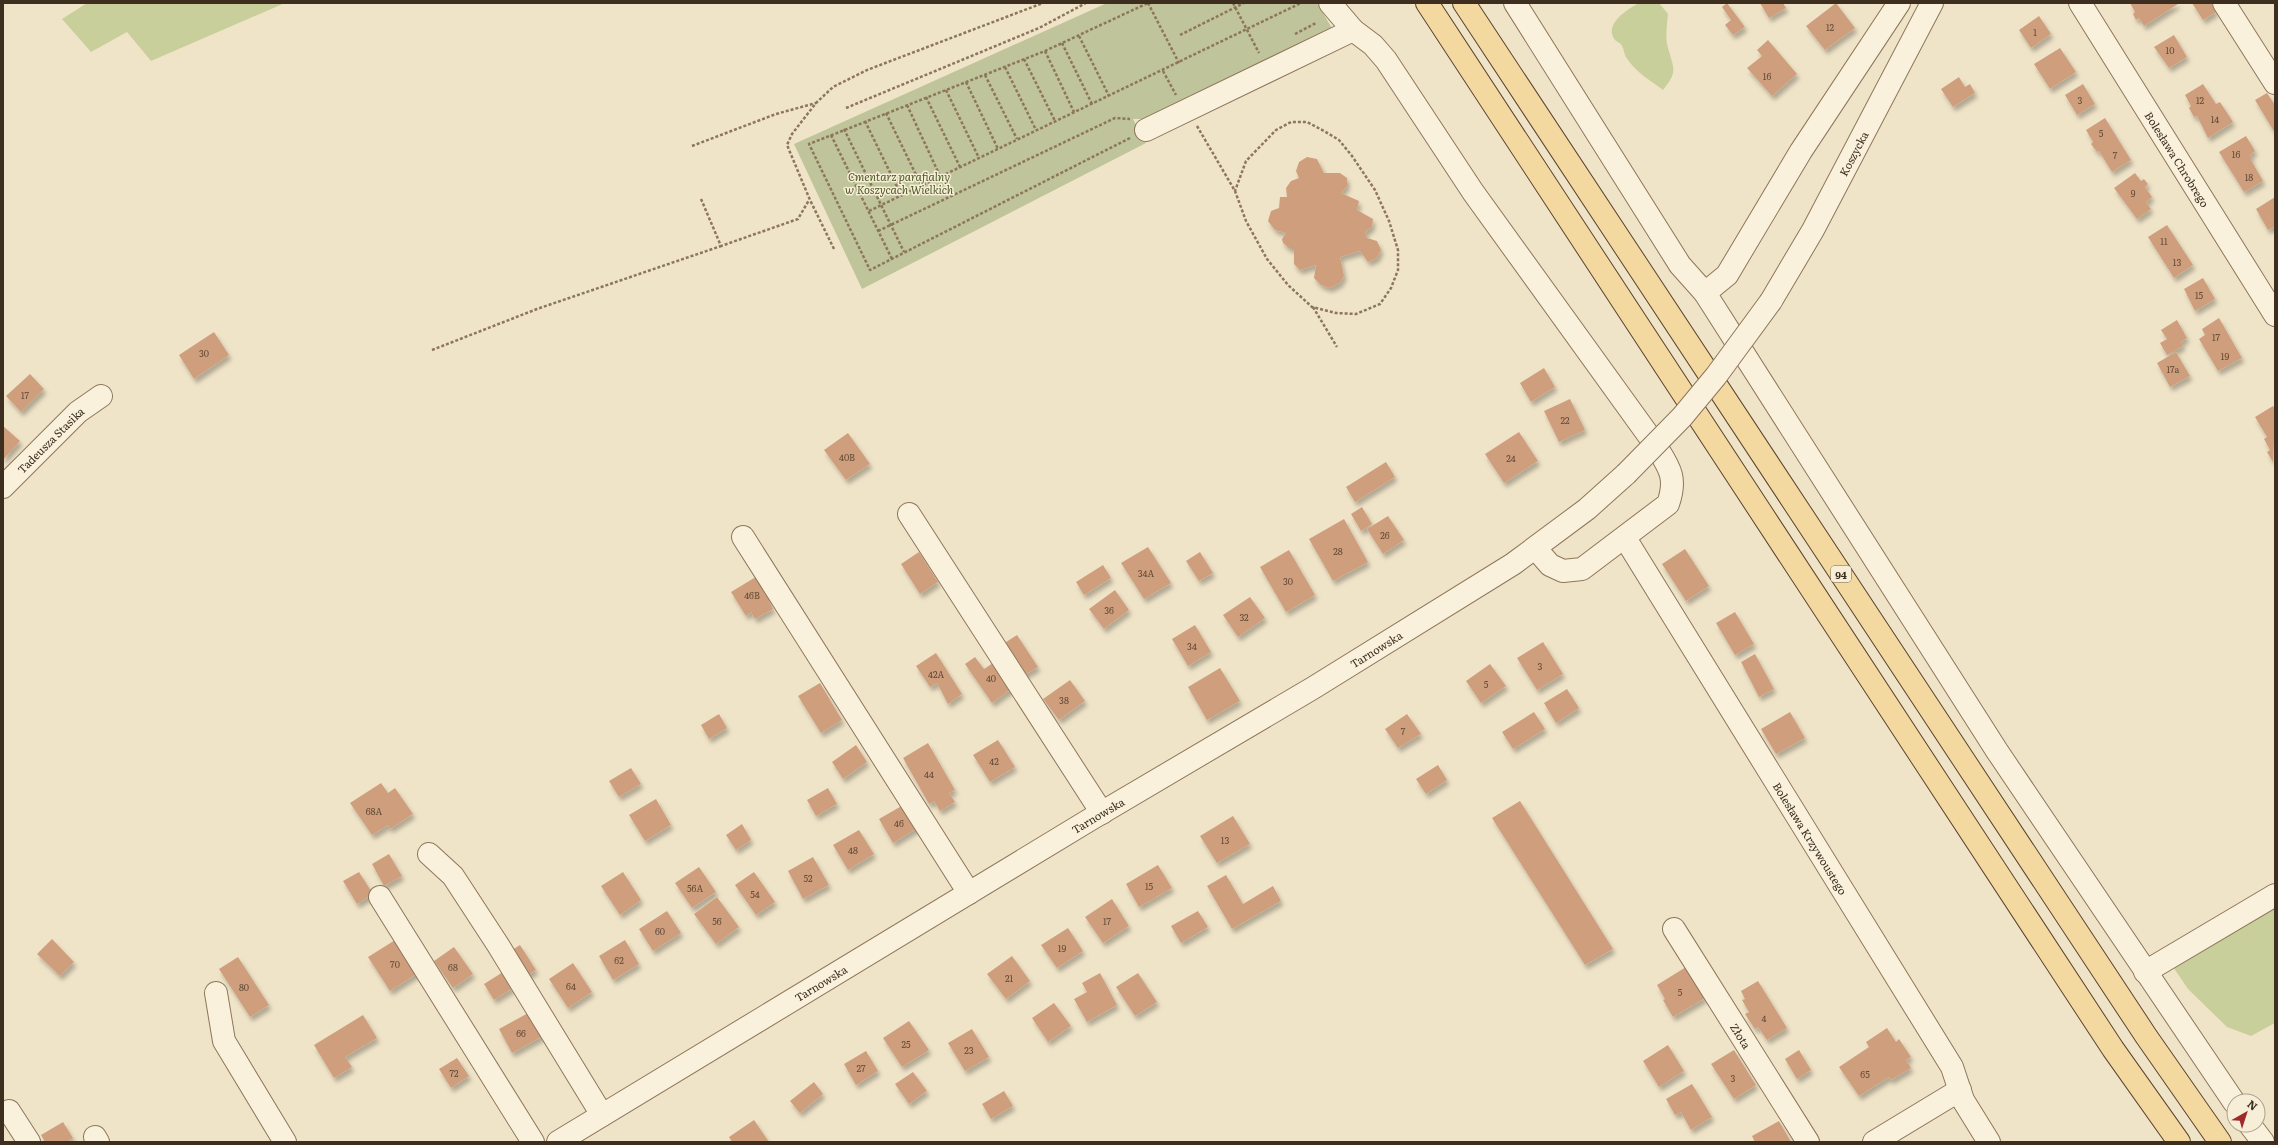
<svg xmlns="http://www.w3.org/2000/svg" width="2278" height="1145" font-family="Literata,serif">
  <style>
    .green { fill: #c9cf9b }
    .cemetery { fill: #bfc49a }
    .building { fill: #cf9f7d; filter: url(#shadow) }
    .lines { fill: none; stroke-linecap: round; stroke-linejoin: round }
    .minor-casing { stroke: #8d765c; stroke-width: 24 }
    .major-casing { stroke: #5b4430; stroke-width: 24 }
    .path { stroke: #8d765c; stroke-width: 2.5; stroke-dasharray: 3 2; stroke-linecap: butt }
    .minor { stroke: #faf1dc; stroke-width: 22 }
    .major { stroke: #f3d9a0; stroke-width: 22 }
    .minor-bridge-casing { stroke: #8d765c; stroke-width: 24; stroke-linecap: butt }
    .minor-bridge { stroke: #faf1dc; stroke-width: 22 }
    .labels { text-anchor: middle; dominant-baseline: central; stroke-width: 3; stroke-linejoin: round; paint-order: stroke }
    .number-label { font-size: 9px; fill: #624a37 }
    .shield { fill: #f7eed8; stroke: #756857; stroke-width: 1 }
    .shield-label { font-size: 10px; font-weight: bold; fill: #3d2e20 }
    .street-label { font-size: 11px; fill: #3d2e20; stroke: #f7eed8 }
    .park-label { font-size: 11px; font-style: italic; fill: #4d5a26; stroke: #f7eed8 }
  </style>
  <defs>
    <filter id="shadow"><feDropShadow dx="2.5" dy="4.5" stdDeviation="2" flood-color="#0004"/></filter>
  </defs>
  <rect width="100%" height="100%" fill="#f0e4c8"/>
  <g class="green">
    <path d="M 87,3 L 285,3 L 151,61 L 127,32 L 91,52 L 62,19 Z"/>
    <path d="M 1639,3 L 1659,3 L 1668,14 C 1667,25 1665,38 1668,48 C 1674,69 1678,72 1663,90 C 1651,81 1634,71 1626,57 C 1624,54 1624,49 1622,46 C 1621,43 1617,42 1615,40 C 1603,24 1628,9 1639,3 Z"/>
    <path d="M 2275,899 L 2275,1023 L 2251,1036 L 2227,1027 L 2188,989 L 2167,958 Z"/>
  </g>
  <path class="cemetery" d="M 1107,3 L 1317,3 L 1333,30 L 1150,119 L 1133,119 L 1146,143 L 862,289 L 794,144 Z"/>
  <g class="building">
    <path d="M 1727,3 L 1745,27 L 1733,35 L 1725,25 L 1731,20 L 1722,7 Z"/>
    <path d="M 1760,3 L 1783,3 L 1786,8 L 1769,18 Z"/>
    <path d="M 1836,3 L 1855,28 L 1825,50 L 1806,26 Z"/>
    <path d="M 2130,3 L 2178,3 L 2178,4 L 2144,26 L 2139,18 L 2136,20 L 2133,14 L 2135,12 Z"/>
    <path d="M 2192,3 L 2211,3 L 2216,12 L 2203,20 Z"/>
    <path d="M 2039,16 L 2051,34 L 2031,48 L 2019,30 Z"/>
    <path d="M 2174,35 L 2187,57 L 2169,68 L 2154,47 Z"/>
    <path d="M 1768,40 L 1797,74 L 1772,96 L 1747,68 L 1762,56 L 1757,50 Z"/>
    <path d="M 2060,48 L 2076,72 L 2050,89 L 2034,64 Z"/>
    <path d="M 1959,77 L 1965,87 L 1970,84 L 1975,93 L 1953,107 L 1941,89 Z"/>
    <path d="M 2083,84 L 2095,104 L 2077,115 L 2065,95 Z"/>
    <path d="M 2203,84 L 2216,104 L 2220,102 L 2233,122 L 2208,138 L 2197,116 L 2194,117 L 2189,108 L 2191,106 L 2185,95 Z"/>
    <path d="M 2267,93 L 2275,105 L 2275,133 L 2255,100 Z"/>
    <path d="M 2105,118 L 2131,160 L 2112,172 L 2099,151 L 2097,152 L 2091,144 L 2093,142 L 2086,130 Z"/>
    <path d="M 2246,136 L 2255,151 L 2250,155 L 2252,159 L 2251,160 L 2263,181 L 2244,192 L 2219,152 Z"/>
    <path d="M 1307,157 L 1317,159 L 1324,173 L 1340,173 L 1347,178 L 1347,186 L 1341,193 L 1359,201 L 1357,210 L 1373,219 L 1372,227 L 1365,232 L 1367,238 L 1377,241 L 1381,250 L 1377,258 L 1368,262 L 1360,251 L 1340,257 L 1344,276 L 1340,283 L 1330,288 L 1321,285 L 1314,278 L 1316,265 L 1300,270 L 1294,264 L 1294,248 L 1289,248 L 1283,243 L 1282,239 L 1286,233 L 1275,230 L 1268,221 L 1271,211 L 1279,208 L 1280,197 L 1287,197 L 1286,188 L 1291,181 L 1299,178 L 1296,171 L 1299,162 Z"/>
    <path d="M 2135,173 L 2141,181 L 2144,179 L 2148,184 L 2145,187 L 2152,197 L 2146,202 L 2151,209 L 2137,219 L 2114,188 Z"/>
    <path d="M 2275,197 L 2275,226 L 2268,230 L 2256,209 Z"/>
    <path d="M 2167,225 L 2193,265 L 2174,278 L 2148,237 Z"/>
    <path d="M 2203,278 L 2215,299 L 2195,311 L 2184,289 Z"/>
    <path d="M 2219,318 L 2242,358 L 2218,371 L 2199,339 L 2205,335 L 2202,329 Z"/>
    <path d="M 2177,320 L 2187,338 L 2181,342 L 2183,346 L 2167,355 L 2160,343 L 2167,339 L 2161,330 Z"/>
    <path d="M 214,332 L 229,355 L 194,379 L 179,355 Z"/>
    <path d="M 2176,352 L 2190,376 L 2170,387 L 2157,363 Z"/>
    <path d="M 1544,368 L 1555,387 L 1531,402 L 1520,383 Z"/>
    <path d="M 30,374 L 44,389 L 21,412 L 6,396 Z"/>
    <path d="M 1570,399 L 1585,430 L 1559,442 L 1544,411 Z"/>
    <path d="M 2273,406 L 2275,409 L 2273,462 L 2267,452 L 2270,450 L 2264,439 L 2267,437 L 2255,417 Z"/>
    <path d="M 3,426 L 20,441 L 3,460 Z"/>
    <path d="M 1519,432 L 1538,461 L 1504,483 L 1485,454 Z"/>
    <path d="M 848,433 L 870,464 L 846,480 L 824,450 Z"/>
    <path d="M 1386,462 L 1395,477 L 1355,502 L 1346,487 Z"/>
    <path d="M 1362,507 L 1372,524 L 1361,531 L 1351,514 Z"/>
    <path d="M 1388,516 L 1404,540 L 1383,554 L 1367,529 Z"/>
    <path d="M 1344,519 L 1368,562 L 1333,581 L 1309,539 Z"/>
    <path d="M 1148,547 L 1171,583 L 1144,599 L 1121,563 Z"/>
    <path d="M 1685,549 L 1709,586 L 1686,601 L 1662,564 Z"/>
    <path d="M 1289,550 L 1315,595 L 1286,612 L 1260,567 Z"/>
    <path d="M 919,552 L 938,582 L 920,594 L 901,564 Z"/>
    <path d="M 1200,552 L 1213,573 L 1199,581 L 1186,561 Z"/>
    <path d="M 1103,565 L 1111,578 L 1084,595 L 1076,582 Z"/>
    <path d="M 759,575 L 774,599 L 769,602 L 773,609 L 755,619 L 751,612 L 746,616 L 731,592 Z"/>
    <path d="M 1115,590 L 1129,610 L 1104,629 L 1089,609 Z"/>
    <path d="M 1250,597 L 1265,618 L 1238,637 L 1223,615 Z"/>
    <path d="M 1735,612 L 1754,644 L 1735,655 L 1716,623 Z"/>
    <path d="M 1195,625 L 1211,652 L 1188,666 L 1172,639 Z"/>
    <path d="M 1017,635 L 1038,667 L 1023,676 L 1003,644 Z"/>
    <path d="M 1543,642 L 1563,674 L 1537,690 L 1517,658 Z"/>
    <path d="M 936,653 L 962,694 L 948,704 L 937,683 L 930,687 L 916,666 Z"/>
    <path d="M 1755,654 L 1774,689 L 1759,697 L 1741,662 Z"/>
    <path d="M 975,657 L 984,669 L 996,661 L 1014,687 L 992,703 L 965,664 Z"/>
    <path d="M 1490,664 L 1506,686 L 1481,703 L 1466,681 Z"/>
    <path d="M 1220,668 L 1240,701 L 1207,720 L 1188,687 Z"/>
    <path d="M 1070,680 L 1085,701 L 1059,720 L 1043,699 Z"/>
    <path d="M 820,683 L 842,720 L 821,733 L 798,696 Z"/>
    <path d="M 1567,689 L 1579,708 L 1556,723 L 1544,703 Z"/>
    <path d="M 1534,712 L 1545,729 L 1513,749 L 1502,732 Z"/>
    <path d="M 1790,712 L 1805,738 L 1776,754 L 1761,729 Z"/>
    <path d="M 719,714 L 727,728 L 709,739 L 701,725 Z"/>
    <path d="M 1407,714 L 1421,734 L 1398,748 L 1385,729 Z"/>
    <path d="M 998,740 L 1015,767 L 990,782 L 973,755 Z"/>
    <path d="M 928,743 L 955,790 L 949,793 L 955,802 L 940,811 L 934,801 L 929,804 L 903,758 Z"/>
    <path d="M 856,745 L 867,762 L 843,779 L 832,762 Z"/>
    <path d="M 1438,765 L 1447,780 L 1426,794 L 1416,779 Z"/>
    <path d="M 631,768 L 641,784 L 619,797 L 609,781 Z"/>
    <path d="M 381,783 L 388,793 L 395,788 L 413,814 L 390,829 L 388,825 L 372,835 L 350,803 Z"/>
    <path d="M 828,788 L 837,804 L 816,816 L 807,800 Z"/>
    <path d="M 656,799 L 671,825 L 645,841 L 629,815 Z"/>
    <path d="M 1520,801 L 1613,949 L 1585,965 L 1492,818 Z"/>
    <path d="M 905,804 L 919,827 L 893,843 L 879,819 Z"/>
    <path d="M 1233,816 L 1250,844 L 1217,863 L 1200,836 Z"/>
    <path d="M 742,824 L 751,840 L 736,850 L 726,835 Z"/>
    <path d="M 859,830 L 874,854 L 848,870 L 833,845 Z"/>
    <path d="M 389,854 L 402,876 L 384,886 L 372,864 Z"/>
    <path d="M 813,857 L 829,885 L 803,899 L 788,871 Z"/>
    <path d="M 1158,865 L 1172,888 L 1139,907 L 1126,884 Z"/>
    <path d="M 699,867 L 716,892 L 692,908 L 675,883 Z"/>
    <path d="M 359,872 L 373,894 L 357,904 L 343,881 Z"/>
    <path d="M 623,872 L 641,900 L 620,915 L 601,886 Z"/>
    <path d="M 754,872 L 775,902 L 756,915 L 735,885 Z"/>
    <path d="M 1226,875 L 1243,904 L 1273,886 L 1281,901 L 1232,929 L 1207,886 Z"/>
    <path d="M 717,897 L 739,927 L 716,944 L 694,914 Z"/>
    <path d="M 1112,899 L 1129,926 L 1103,943 L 1085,917 Z"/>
    <path d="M 667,911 L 681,933 L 653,951 L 639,929 Z"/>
    <path d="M 1198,911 L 1208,927 L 1181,943 L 1171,926 Z"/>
    <path d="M 1068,928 L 1083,951 L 1057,968 L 1041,945 Z"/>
    <path d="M 400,937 L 421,971 L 390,991 L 368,957 Z"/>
    <path d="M 52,939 L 74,962 L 60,976 L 37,954 Z"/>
    <path d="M 625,940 L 639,964 L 613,980 L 599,956 Z"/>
    <path d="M 520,945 L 536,970 L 525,977 L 509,952 Z"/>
    <path d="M 454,947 L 473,974 L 453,988 L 434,961 Z"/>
    <path d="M 1012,956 L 1030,981 L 1006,999 L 987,974 Z"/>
    <path d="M 238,957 L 269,1005 L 250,1017 L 219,969 Z"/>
    <path d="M 573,963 L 592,992 L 568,1008 L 549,979 Z"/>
    <path d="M 1686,967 L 1705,998 L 1673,1017 L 1663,1000 L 1665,999 L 1657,985 Z"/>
    <path d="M 503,972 L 513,988 L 494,1000 L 484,984 Z"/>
    <path d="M 1100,973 L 1117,1005 L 1087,1022 L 1074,999 L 1087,992 L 1082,983 Z"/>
    <path d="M 1138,973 L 1157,1002 L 1135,1016 L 1116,987 Z"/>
    <path d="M 1758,981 L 1787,1028 L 1767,1040 L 1758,1027 L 1755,1029 L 1745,1014 L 1749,1012 L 1742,1000 L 1745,999 L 1741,991 Z"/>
    <path d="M 1054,1003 L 1071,1026 L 1048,1042 L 1032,1018 Z"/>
    <path d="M 530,1012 L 543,1036 L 512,1053 L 499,1029 Z"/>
    <path d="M 363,1015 L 377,1038 L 345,1057 L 352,1067 L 334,1078 L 314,1045 Z"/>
    <path d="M 909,1021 L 929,1050 L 902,1067 L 883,1038 Z"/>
    <path d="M 1887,1028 L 1896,1042 L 1899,1039 L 1911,1057 L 1906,1060 L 1911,1068 L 1891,1080 L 1889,1077 L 1859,1096 L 1839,1067 L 1869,1047 L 1866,1042 Z"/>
    <path d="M 972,1029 L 989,1057 L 965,1071 L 948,1043 Z"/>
    <path d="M 1668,1045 L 1684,1071 L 1659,1087 L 1643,1061 Z"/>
    <path d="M 1734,1050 L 1756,1085 L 1734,1099 L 1711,1064 Z"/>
    <path d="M 1799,1050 L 1811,1070 L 1797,1079 L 1785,1059 Z"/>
    <path d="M 866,1051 L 878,1071 L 856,1085 L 844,1064 Z"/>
    <path d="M 457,1058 L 469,1076 L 451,1088 L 439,1069 Z"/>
    <path d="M 913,1072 L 927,1091 L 909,1104 L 895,1084 Z"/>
    <path d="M 814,1082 L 823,1094 L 800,1113 L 790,1101 Z"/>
    <path d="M 1692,1084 L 1712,1117 L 1691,1130 L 1681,1112 L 1675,1115 L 1666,1099 Z"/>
    <path d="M 1004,1091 L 1013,1106 L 991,1119 L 982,1104 Z"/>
    <path d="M 754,1120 L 769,1142 L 732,1142 L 729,1137 Z"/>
    <path d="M 1779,1121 L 1791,1142 L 1755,1142 L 1752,1136 Z"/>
    <path d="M 63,1122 L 73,1138 L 67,1142 L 45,1142 L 41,1135 Z"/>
  </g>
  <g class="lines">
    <defs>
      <g id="minor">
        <path d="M 1330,3 L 1353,30"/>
        <path d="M 1515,3 L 1680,265 L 1705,293 L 1727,275 L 1801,151 L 1899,3"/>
        <path id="s1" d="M 2080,3 L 2275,315"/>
        <path d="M 2224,3 L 2275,83"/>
        <path d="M 1146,130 L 1353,30 L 1373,45 L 1386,60 L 1473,192 L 1654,443 C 1668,466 1678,476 1668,504 L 1582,569 L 1563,571 L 1550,565 L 1536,549"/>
        <path d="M 1705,293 L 1997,751 L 2234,1102"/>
        <path id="s2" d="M 1771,301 L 1813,230 L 1932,3"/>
        <path id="s3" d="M 3,487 L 78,412 L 101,396"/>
        <path d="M 909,514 L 1102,813"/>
        <path d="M 743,537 L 969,893"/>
        <path id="s4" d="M 1625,538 L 1952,1067 L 1963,1100 L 1989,1142"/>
        <path d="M 429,854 L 453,876 L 498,945 L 602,1115"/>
        <path d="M 380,897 L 533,1142"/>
        <path id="s5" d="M 1674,929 L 1808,1142"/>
        <path d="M 2145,972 L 2275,895"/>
        <path d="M 216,993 L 224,1041 L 285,1142"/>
        <path d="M 9,1111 L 29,1142"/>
        <path d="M 2250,1125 L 2263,1142"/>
        <path d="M 95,1137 L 98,1142"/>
        <path id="s6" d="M 558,1142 L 1091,819 L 1313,688 L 1513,564 L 1587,509 L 1626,474"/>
        <path d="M 1874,1142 L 1960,1090"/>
      </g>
      <g id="major">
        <path d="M 1427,3 L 2113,1049 L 2179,1142"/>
        <path d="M 1464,3 L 2146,1036 L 2220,1142"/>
      </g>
    </defs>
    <use href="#minor" class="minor-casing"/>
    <use href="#major" class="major-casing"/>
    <g class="path">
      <path d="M 1148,3 L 1179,63"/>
      <path d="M 1233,3 L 1259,53"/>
      <path d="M 1295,34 L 1316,23"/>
      <path d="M 1180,35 L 1244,3"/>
      <path d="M 1079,36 L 1109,96"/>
      <path d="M 1062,43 L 1092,104"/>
      <path d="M 1045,51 L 1074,112"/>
      <path d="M 1024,59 L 1055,121"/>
      <path d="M 1005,67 L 1036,130"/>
      <path d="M 1163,71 L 1176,95"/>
      <path d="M 985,75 L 1017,139"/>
      <path d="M 966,82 L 998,149"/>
      <path d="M 946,90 L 979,158"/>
      <path d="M 926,97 L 960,167"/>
      <path d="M 907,105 L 940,176"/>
      <path d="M 846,108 L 1039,28 L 1086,3"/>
      <path d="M 886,113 L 921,185"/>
      <path d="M 865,121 L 901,195"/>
      <path d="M 1197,126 L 1235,191 L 1246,221 L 1267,259 L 1288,285 L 1312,307 L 1336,313 L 1356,314 L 1380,304 L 1391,288 L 1398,270 L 1398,250 L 1389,221 L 1375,190 L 1352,156 L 1339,140 L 1324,131 L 1307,122 L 1291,122 L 1276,130 L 1246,161 L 1235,191"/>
      <path d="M 844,129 L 904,252"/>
      <path d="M 831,135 L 892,259"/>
      <path d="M 1130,138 L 870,270 L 809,144 L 1045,51 L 1148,3"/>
      <path d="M 692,146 L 776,114 L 816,103"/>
      <path d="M 701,199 L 721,246 L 798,219 L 809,200"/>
      <path d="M 869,211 L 1301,3"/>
      <path d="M 878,231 L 1115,118 L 1130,119"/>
      <path d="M 834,249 L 810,200 L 787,145 L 792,134 L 816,103 L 833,87 L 867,70 L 1043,3"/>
      <path d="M 1313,307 L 1337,347"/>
      <path d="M 432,350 L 537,309 L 721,246"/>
    </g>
    <use href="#minor" class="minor"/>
    <use href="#major" class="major"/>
    <defs>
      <path id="minor-bridge" d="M 1626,474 L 1682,417 L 1716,376 L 1771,301"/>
    </defs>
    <use href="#minor-bridge" class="minor-bridge-casing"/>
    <use href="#minor-bridge" class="minor-bridge"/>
  </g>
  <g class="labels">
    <g class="number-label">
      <text x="1830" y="27">12</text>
      <text x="2035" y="32">1</text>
      <text x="2170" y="50">10</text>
      <text x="1767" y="76">16</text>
      <text x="2080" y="100">3</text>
      <text x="2200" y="100">12</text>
      <text x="2215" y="119">14</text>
      <text x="2101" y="133">5</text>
      <text x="2236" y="154">16</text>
      <text x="2115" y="155">7</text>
      <text x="2249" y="177">18</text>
      <text x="2133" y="193">9</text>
      <text x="2164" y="241">11</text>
      <text x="2177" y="262">13</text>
      <text x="2199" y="295">15</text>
      <text x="2216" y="337">17</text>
      <text x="204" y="353">30</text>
      <text x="2225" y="356">19</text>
      <text x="2173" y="369">17a</text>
      <text x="25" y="395">17</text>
      <text x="1565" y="420">22</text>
      <text x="847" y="457">40B</text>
      <text x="1511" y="458">24</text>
      <text x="1385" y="535">26</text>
      <text x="1338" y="551">28</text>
      <text x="1146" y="573">34A</text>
      <text x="1288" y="581">30</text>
      <text x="752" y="595">46B</text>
      <text x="1109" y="610">36</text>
      <text x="1244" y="617">32</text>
      <text x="1192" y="646">34</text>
      <text x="1540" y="666">3</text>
      <text x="936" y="674">42A</text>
      <text x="991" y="678">40</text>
      <text x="1486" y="684">5</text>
      <text x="1064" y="700">38</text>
      <text x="1403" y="731">7</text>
      <text x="994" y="761">42</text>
      <text x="929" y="774">44</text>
      <text x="374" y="811">68A</text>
      <text x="899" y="823">46</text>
      <text x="1225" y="840">13</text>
      <text x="853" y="850">48</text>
      <text x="808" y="878">52</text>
      <text x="1149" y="886">15</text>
      <text x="695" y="888">56A</text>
      <text x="755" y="894">54</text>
      <text x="717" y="921">56</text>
      <text x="1107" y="921">17</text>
      <text x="660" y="931">60</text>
      <text x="1062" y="948">19</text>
      <text x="619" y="960">62</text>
      <text x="395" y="964">70</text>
      <text x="453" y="967">68</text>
      <text x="1009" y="978">21</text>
      <text x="571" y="986">64</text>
      <text x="244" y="987">80</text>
      <text x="1680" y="992">5</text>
      <text x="1764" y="1018">4</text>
      <text x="521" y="1033">66</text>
      <text x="906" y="1044">25</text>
      <text x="969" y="1050">23</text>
      <text x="861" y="1068">27</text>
      <text x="454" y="1073">72</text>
      <text x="1865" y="1074">65</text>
      <text x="1733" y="1078">3</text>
    </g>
    <rect class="shield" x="1831" y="566" width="20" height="16" rx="3"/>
    <g class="shield-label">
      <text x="1841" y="574">94</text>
    </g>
    <g class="street-label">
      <text stroke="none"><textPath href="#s2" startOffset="169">Koszycka</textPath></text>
      <text stroke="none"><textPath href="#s1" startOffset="184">Bolesława Chrobrego</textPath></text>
      <text stroke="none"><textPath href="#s3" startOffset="67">Tadeusza Stasika</textPath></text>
      <text stroke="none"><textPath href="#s6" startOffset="955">Tarnowska</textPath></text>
      <text stroke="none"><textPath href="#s6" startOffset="631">Tarnowska</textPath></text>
      <text stroke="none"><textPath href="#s4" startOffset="353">Bolesława Krzywoustego</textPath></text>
      <text stroke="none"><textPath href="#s6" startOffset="307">Tarnowska</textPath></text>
      <text stroke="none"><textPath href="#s5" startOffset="126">Złota</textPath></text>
    </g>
    <g class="park-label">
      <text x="899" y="176">Cmentarz parafialny<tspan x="899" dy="13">w Koszycach Wielkich</tspan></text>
    </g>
  </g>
  <rect width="2278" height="1145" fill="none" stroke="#3d2e20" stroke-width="8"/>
  <g transform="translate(2246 1113) rotate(39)"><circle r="19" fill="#f7eed8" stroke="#ada18e"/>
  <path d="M0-3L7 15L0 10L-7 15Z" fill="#9e2a2b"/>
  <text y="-6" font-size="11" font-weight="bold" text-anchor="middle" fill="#3d2e20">N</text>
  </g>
</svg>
